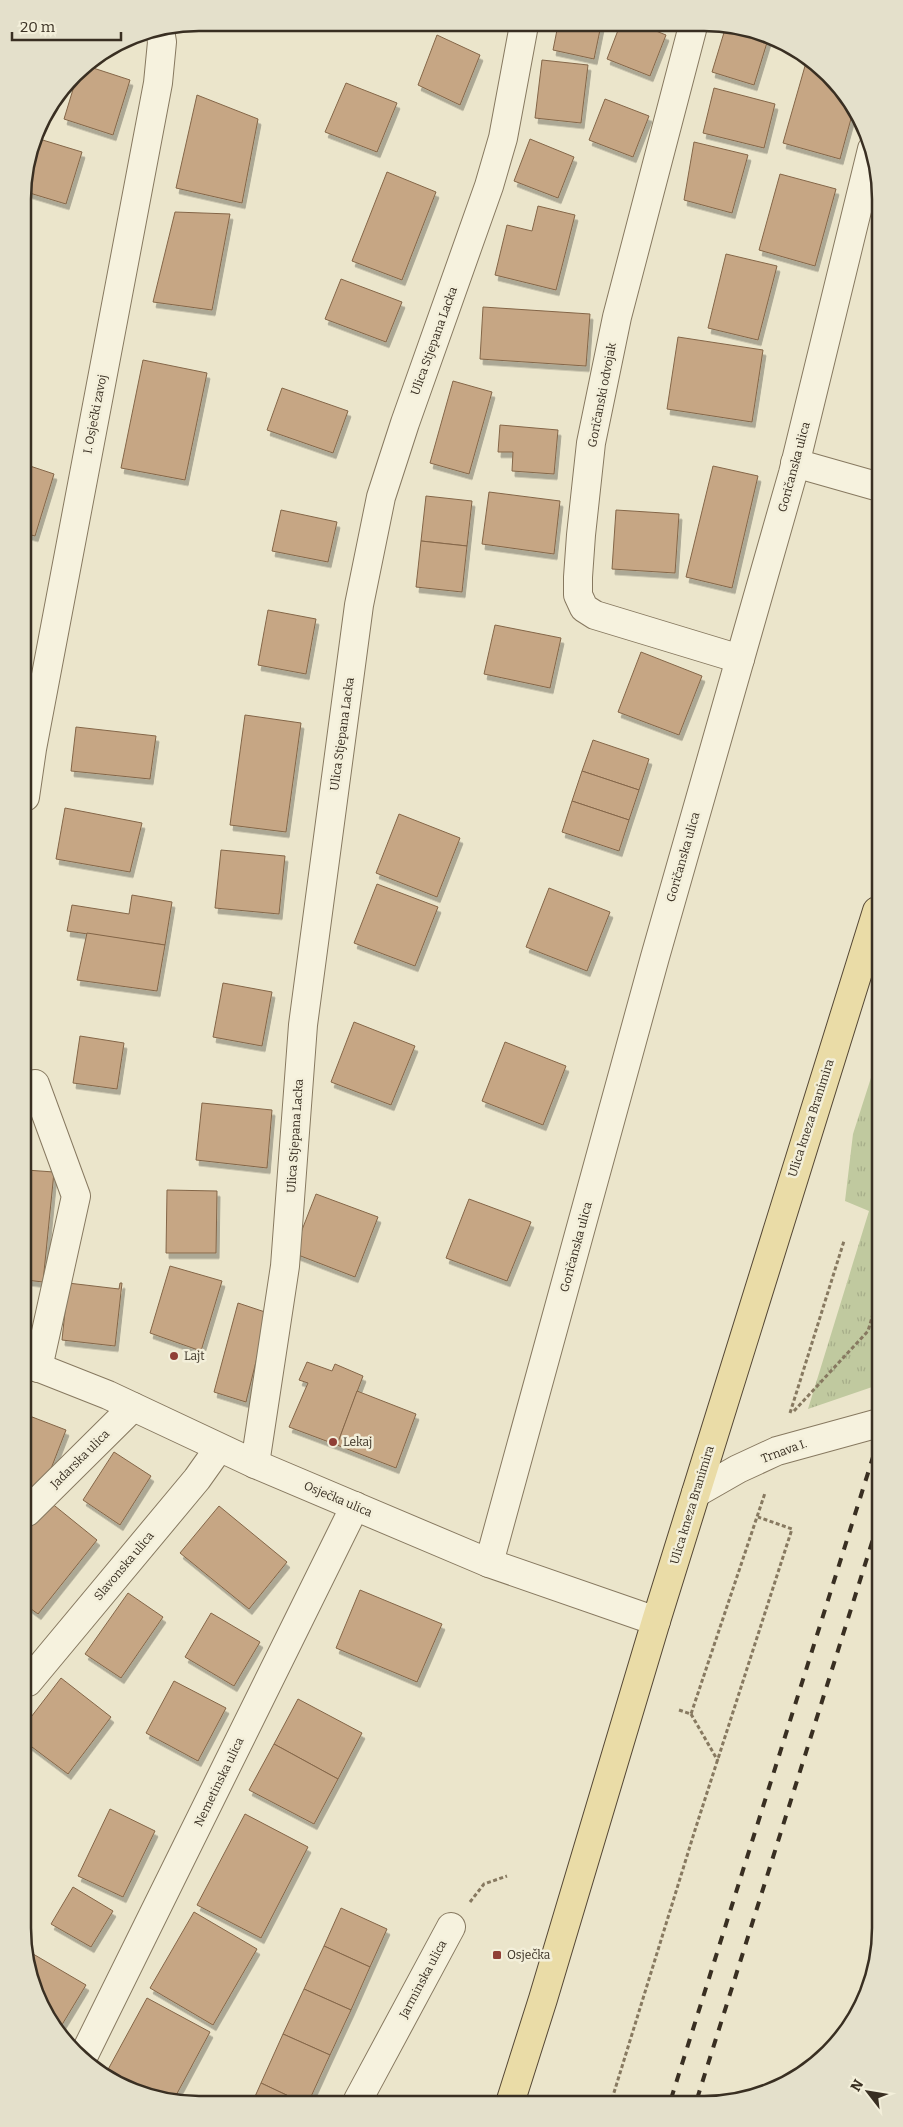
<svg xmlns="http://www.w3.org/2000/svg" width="903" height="2127" font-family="Bitter,serif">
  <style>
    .grass { fill: url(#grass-tufts) }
    .building { fill: #c6a684; stroke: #846648; filter: url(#shadow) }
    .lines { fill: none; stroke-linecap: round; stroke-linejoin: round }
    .minor-casing { stroke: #877960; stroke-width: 30 }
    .major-casing { stroke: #554734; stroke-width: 30 }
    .path { stroke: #877960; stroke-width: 3; stroke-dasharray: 4 2.5; stroke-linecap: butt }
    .minor { stroke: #f6f2de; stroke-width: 28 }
    .major { stroke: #eadca7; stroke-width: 28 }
    .rail { stroke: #392f22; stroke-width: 4; stroke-dasharray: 9 9; stroke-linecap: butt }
    .poi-dot { fill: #903f36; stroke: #f3efda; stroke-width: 2 }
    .labels { text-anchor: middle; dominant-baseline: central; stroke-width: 5; stroke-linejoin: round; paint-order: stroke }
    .street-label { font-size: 12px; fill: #392f22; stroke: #f3efda }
    .poi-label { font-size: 12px; fill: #392f22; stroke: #f3efda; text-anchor: start }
    .rim { fill: none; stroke: #392f22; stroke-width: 2.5 }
  </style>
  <defs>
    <pattern id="grass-tufts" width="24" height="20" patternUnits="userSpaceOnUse" patternTransform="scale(1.25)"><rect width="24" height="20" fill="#c0c99f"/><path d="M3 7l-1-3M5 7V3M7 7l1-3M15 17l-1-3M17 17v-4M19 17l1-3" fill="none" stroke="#a6ad89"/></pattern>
    <filter id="shadow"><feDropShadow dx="3" dy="5.5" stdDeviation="0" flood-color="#0004"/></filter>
  </defs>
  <rect width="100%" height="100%" fill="#ebe5cb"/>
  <path class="grass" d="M 877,1059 L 878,1385 L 808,1409 L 869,1211 L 845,1201 L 853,1134 Z"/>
  <g class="building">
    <path d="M 558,25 L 601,25 L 594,59 L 553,50 Z"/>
    <path d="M 620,25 L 641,25 L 666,35 L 650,76 L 607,59 Z"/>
    <path d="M 726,26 L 738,26 L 769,36 L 754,85 L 712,72 Z"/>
    <path d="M 437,35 L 480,55 L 460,105 L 418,85 Z"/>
    <path d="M 807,59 L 828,74 L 852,115 L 840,159 L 783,143 Z"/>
    <path d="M 542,60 L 588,65 L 581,123 L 535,118 Z"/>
    <path d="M 84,65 L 130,80 L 113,135 L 64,119 L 78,73 Z"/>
    <path d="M 346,83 L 397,103 L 377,152 L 325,132 Z"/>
    <path d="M 714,88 L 775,104 L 764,148 L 703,133 Z"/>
    <path d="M 197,95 L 258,119 L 242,203 L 176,188 Z"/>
    <path d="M 605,99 L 649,116 L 633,157 L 589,140 Z"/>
    <path d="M 36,138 L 82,152 L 66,204 L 23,191 Z"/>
    <path d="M 530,139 L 574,157 L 558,198 L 514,181 Z"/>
    <path d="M 694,142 L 748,155 L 732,213 L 684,200 Z"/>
    <path d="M 387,172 L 436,192 L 402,280 L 352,261 Z"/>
    <path d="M 780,174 L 836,189 L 815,266 L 759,250 Z"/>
    <path d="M 538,206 L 575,215 L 556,290 L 495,275 L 507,225 L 532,231 Z"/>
    <path d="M 175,212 L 230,214 L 212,310 L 153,302 Z"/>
    <path d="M 726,254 L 777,266 L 758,340 L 708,328 Z"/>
    <path d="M 341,279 L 402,302 L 386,342 L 325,319 Z"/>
    <path d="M 483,307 L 590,314 L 586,366 L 480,359 Z"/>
    <path d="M 678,337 L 763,350 L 752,422 L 667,409 Z"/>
    <path d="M 143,360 L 207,373 L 185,480 L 121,468 Z"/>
    <path d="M 453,381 L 492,392 L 469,474 L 430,463 Z"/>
    <path d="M 282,388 L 348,411 L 333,453 L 267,430 Z"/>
    <path d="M 500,425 L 558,430 L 554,474 L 512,471 L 513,452 L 498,452 Z"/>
    <path d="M 24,464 L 54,474 L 35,536 L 24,533 Z"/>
    <path d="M 713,466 L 758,476 L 732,588 L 686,577 Z"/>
    <path d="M 489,492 L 560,501 L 554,554 L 482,544 Z"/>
    <path d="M 426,496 L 472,501 L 467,546 L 421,541 Z"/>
    <path d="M 281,510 L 337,522 L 328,562 L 272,551 Z"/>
    <path d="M 616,510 L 679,514 L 675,573 L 612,569 Z"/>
    <path d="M 421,541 L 467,546 L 462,592 L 416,587 Z"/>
    <path d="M 268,610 L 316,619 L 306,674 L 258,665 Z"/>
    <path d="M 495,625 L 561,638 L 550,688 L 484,674 Z"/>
    <path d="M 641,652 L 702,676 L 679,735 L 618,712 Z"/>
    <path d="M 245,715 L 301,723 L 286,832 L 230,825 Z"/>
    <path d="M 76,727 L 156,736 L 150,779 L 71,771 Z"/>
    <path d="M 593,740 L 649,759 L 639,790 L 582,771 Z"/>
    <path d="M 582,771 L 639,790 L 629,820 L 572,801 Z"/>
    <path d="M 572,801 L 629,820 L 619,851 L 562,832 Z"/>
    <path d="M 65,808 L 142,823 L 130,872 L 56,859 Z"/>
    <path d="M 399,814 L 460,838 L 437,897 L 376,873 Z"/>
    <path d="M 221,850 L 285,856 L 279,914 L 215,908 Z"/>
    <path d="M 377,884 L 438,907 L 415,966 L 354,943 Z"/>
    <path d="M 549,888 L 610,912 L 587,971 L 526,947 Z"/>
    <path d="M 132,895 L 172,902 L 165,945 L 67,931 L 72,905 L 129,914 Z"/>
    <path d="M 87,933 L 165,945 L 157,991 L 77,980 Z"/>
    <path d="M 223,983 L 272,992 L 262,1046 L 213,1037 Z"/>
    <path d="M 354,1022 L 415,1046 L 391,1105 L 331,1082 Z"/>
    <path d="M 80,1036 L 124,1043 L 117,1089 L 73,1083 Z"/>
    <path d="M 505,1042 L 566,1066 L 543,1125 L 482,1101 Z"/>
    <path d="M 202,1103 L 272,1110 L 267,1168 L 196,1160 Z"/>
    <path d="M 26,1170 L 54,1172 L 43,1282 L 26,1280 Z"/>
    <path d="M 167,1190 L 217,1191 L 216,1253 L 166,1253 Z"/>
    <path d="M 316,1194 L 378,1217 L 355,1277 L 293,1253 Z"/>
    <path d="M 469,1199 L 531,1222 L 507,1281 L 446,1258 Z"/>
    <path d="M 170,1266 L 222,1281 L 201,1351 L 150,1333 Z"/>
    <path d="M 68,1283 L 119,1289 L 120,1283 L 122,1283 L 115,1346 L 62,1340 Z"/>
    <path d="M 238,1303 L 268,1313 L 246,1402 L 214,1392 Z"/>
    <path d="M 307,1362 L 332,1371 L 335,1364 L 363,1376 L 337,1445 L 289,1427 L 308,1383 L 299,1380 Z"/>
    <path d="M 357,1391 L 416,1414 L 396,1468 L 337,1445 Z"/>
    <path d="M 27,1415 L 66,1430 L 40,1497 L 27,1491 Z"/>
    <path d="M 114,1452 L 151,1476 L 120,1525 L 83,1500 Z"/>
    <path d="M 50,1502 L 97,1540 L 38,1614 L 27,1606 L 27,1531 Z"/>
    <path d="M 219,1506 L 287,1562 L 249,1609 L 180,1553 Z"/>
    <path d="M 360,1590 L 442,1624 L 417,1682 L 336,1648 Z"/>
    <path d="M 128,1593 L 163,1617 L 121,1678 L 85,1654 Z"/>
    <path d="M 211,1613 L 260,1642 L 234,1686 L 185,1657 Z"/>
    <path d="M 61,1678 L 111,1717 L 68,1774 L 28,1744 L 28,1721 Z"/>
    <path d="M 174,1681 L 226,1708 L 198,1761 L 146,1733 Z"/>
    <path d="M 298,1699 L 362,1733 L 338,1779 L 274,1744 Z"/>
    <path d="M 274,1744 L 338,1779 L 314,1824 L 249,1790 Z"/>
    <path d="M 110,1809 L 155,1831 L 123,1897 L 78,1876 Z"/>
    <path d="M 245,1814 L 308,1847 L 261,1938 L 197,1905 Z"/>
    <path d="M 73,1887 L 113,1911 L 91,1947 L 51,1924 Z"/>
    <path d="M 341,1908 L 387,1929 L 370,1967 L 324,1946 Z"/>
    <path d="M 194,1912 L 257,1949 L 213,2025 L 150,1988 Z"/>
    <path d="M 324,1946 L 370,1967 L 351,2010 L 304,1989 Z"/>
    <path d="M 28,1951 L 86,1985 L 60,2028 L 28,1973 Z"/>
    <path d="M 304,1989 L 351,2010 L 330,2055 L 283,2034 Z"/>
    <path d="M 147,1998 L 210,2032 L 173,2101 L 165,2101 L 121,2086 L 105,2075 Z"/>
    <path d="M 283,2034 L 330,2055 L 309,2101 L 299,2101 L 261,2083 Z"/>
    <path d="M 261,2083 L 299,2101 L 253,2101 Z"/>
  </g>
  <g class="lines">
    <defs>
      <g id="minor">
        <path d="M 693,26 L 617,317 L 591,443 L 581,535 L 578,577 L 578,595 L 584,608 L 595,615 L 740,659"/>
        <path d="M 795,463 L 876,486"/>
        <path d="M 25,797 L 32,749 L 158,83 L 162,42 L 160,30"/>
        <path d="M 35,1084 L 76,1196 L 38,1368"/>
        <path d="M 27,1363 L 108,1395 L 255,1464 L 489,1563 L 656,1621"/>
        <path d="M 255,1464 L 285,1266 L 303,1025 L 359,605 L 381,497 L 405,423 L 489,186 L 503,138 L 524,25"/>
        <path d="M 696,1493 L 738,1469 L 777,1451 L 879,1423"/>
        <path d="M 27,1512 L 133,1407"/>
        <path d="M 489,1563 L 655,957 L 793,473 L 872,149"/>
        <path d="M 28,1682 L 197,1479 L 219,1448"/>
        <path d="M 82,2059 L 355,1506"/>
        <path d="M 358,2100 L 451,1927"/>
      </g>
      <path id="major" d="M 511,2100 L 543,1999 L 656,1621 L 877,911"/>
    </defs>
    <use href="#minor" class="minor-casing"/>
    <use href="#major" class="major-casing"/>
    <g class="path">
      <path d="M 794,1411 L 868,1331 L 878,1297"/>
      <path d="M 790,1413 L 844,1241"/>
      <path d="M 679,1710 L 691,1714 L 765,1493"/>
      <path d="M 691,1714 L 718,1761"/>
      <path d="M 470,1902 L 484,1884 L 507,1876"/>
      <path d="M 612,2099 L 695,1830 L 792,1529 L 758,1517"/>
    </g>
    <use href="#minor" class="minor"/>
    <use href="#major" class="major"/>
    <g class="rail">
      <path d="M 671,2099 L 879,1438"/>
      <path d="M 697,2099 L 879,1520"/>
    </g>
  </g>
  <g class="poi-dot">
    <circle cx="174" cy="1356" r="5"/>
    <circle cx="333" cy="1442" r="5"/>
    <rect x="492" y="1950" width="10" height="10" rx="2.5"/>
  </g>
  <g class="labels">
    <g class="street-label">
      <text transform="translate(434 341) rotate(-70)">Ulica Stjepana Lacka</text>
      <text transform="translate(602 395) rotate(-79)">Goričanski odvojak</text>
      <text transform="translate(95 414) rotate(-79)">I. Osječki zavoj</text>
      <text transform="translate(794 467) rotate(-75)">Goričanska ulica</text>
      <text transform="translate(342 734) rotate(-82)">Ulica Stjepana Lacka</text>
      <text transform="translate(683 857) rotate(-74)">Goričanska ulica</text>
      <text transform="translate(811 1118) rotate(-72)">Ulica kneza Branimira</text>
      <text transform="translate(295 1136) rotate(-86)">Ulica Stjepana Lacka</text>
      <text transform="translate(576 1247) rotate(-75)">Goričanska ulica</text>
      <text transform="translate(784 1451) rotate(-20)">Trnava I.</text>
      <text transform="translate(80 1459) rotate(-45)">Jadarska ulica</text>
      <text transform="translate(338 1499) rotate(23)">Osječka ulica</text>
      <text transform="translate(692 1505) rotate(-73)">Ulica kneza Branimira</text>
      <text transform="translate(124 1566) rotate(-50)">Slavonska ulica</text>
      <text transform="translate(219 1782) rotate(-64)">Nemetinska ulica</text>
      <text transform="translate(423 1979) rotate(-62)">Jarminska ulica</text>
    </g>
    <g class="poi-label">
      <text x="184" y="1356">Lajt</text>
      <text x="343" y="1442">Lekaj</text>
      <text x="507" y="1955">Osječka</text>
    </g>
  </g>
  <path d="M0 0H903V2127H0ZM199 31H704A168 168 0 0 1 872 199V1928A168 168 0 0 1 704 2096H199A168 168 0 0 1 31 1928V199A168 168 0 0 1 199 31Z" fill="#e4e0cb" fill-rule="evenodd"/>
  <path class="rim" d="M199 31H704A168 168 0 0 1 872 199V1928A168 168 0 0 1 704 2096H199A168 168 0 0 1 31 1928V199A168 168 0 0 1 199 31Z"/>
  <g transform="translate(868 2092) rotate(301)" stroke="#f3efda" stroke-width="4" paint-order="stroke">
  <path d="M0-4L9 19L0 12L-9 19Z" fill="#392f22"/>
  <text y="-8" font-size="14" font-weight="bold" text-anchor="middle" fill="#392f22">N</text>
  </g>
  <path d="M12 32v8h109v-8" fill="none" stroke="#392f22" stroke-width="2.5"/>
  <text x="20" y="32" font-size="15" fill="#392f22" stroke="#f3efda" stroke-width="4" paint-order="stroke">20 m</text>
</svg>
